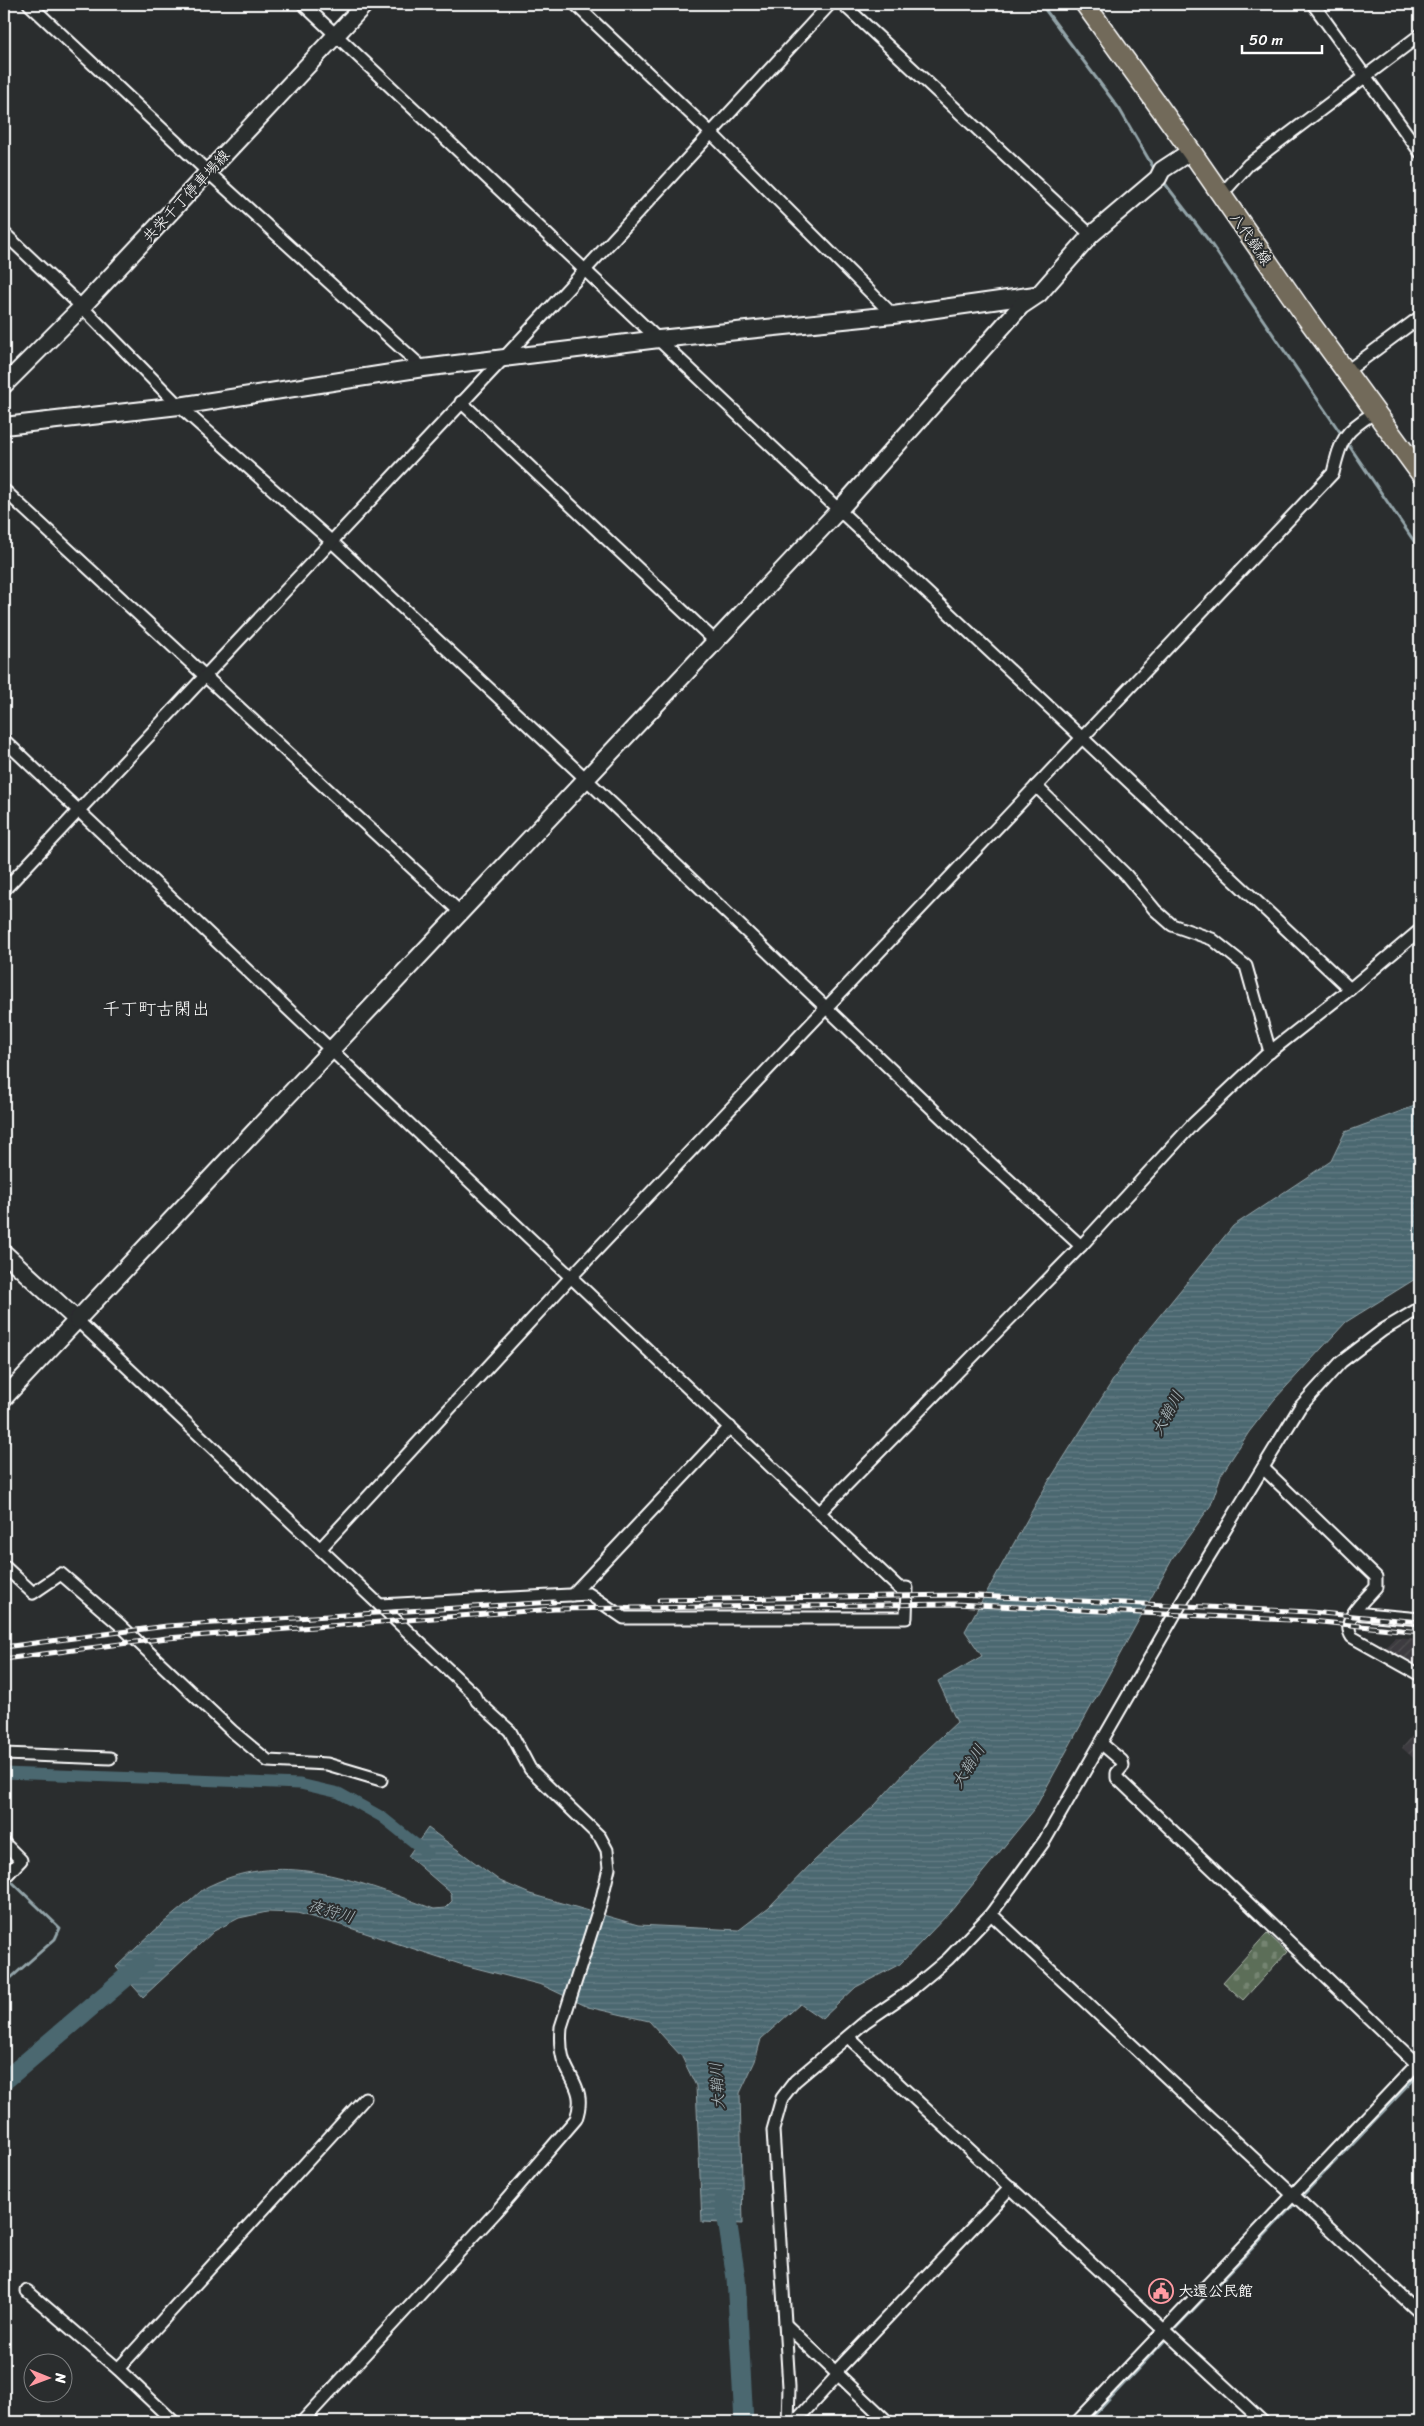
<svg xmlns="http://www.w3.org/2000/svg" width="1424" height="2426" font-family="Sriracha,'Klee One',sans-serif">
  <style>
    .industrial { fill: url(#industrial-furrows) }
    .cemetery { fill: url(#cemetery-stones); stroke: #adb6ac }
    .water { fill: url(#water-rules); stroke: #93a4a9 }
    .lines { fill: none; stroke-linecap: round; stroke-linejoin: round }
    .stream { stroke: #93a4a9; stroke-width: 3 }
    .canal { stroke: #4b6770; stroke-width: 11 }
    .river { stroke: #4b6770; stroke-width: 19 }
    .street-casing { stroke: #fff; stroke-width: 15 }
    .secondary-casing { stroke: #fff; stroke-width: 20 }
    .primary-casing { stroke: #fff; stroke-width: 22 }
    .street { stroke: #2a2d2e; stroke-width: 11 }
    .secondary { stroke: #2a2d2e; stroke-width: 16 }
    .primary { stroke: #726b5a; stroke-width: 19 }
    .rail-casing { stroke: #fff; stroke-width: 5 }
    .rail { stroke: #2a2d2e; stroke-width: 3; stroke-dasharray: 9; stroke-linecap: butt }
    .labels { text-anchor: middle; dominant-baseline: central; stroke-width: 4; stroke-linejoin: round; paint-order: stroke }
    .street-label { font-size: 15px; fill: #fff; stroke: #2a2d2e }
    .poi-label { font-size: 15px; font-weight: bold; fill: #fff; stroke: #2a2d2e; text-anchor: start }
    .water-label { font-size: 16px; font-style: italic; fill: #aebbbf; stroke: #2a2d2e }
    .quarter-label { font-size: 18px; fill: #fff; stroke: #2a2d2e }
  </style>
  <defs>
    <pattern id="industrial-furrows" width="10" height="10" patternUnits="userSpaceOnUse" patternTransform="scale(1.25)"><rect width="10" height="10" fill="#3d3b3f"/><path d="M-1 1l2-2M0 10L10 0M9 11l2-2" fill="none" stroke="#504f52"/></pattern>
    <pattern id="cemetery-stones" width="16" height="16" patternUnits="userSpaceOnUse" patternTransform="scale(1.25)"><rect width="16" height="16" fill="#5b6e58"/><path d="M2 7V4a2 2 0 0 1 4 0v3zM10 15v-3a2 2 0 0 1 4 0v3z" fill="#748471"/></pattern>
    <pattern id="water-rules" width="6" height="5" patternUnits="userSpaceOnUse" patternTransform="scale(1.25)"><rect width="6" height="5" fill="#4b6770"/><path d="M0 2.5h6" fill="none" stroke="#667e85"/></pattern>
  </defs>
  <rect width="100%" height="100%" fill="#2a2d2e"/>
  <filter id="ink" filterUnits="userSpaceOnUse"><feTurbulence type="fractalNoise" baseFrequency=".02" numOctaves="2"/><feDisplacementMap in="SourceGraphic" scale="10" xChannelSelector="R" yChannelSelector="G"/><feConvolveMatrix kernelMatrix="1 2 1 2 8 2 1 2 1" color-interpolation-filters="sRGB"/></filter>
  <g filter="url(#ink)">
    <g class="industrial">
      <path d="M 1395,1637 L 1420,1639 L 1420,1669 L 1383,1650 Z"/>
      <path d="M 1420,1727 L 1420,1764 L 1402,1748 Z"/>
    </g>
    <path class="cemetery" d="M 1267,1933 L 1287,1952 L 1243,2000 L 1223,1982 Z"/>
    <path class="water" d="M 1420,1104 L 1420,1276 L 1346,1322 L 1274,1400 L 1249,1432 L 1221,1475 L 1211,1505 L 1173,1558 L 1034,1810 L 951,1911 L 900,1964 L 856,1987 L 822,2019 L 800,2004 L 761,2039 L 755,2061 L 740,2093 L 743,2224 L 702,2222 L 696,2086 L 682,2057 L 649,2021 L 588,2007 L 542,1985 L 460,1964 L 338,1924 L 297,1913 L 267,1912 L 239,1918 L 214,1931 L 143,1997 L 116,1967 C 140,1944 164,1921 190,1901 C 196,1896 203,1888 211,1885 C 286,1849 362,1883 434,1909 L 445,1908 L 452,1901 L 451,1893 L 408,1856 L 428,1828 L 500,1881 L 530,1894 L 638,1925 L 739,1930 L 769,1907 L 814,1861 L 875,1805 L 914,1762 L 957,1722 L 938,1681 L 982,1656 L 965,1631 L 1047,1484 L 1134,1347 L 1233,1226 L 1331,1161 L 1345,1132 Z"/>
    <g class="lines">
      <g class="stream">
        <path d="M 1041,4 L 1120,110 L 1156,172"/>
        <path d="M 1163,181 L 1209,241 L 1342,435"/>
        <path d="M 1346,441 L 1420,550"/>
        <path d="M 4,1984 L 55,1939 L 60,1928 L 10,1880"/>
        <path d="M 1172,2332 L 1420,2073"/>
        <path d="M 1088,2422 L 1168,2337"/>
      </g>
      <path class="canal" d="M 4,1773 L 300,1784 L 339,1793 L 382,1817 L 427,1853"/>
      <g class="river">
        <path d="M 4,2081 L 144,1962"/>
        <path d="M 724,2200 L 736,2278 L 744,2422"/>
      </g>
      <defs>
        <g id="street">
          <path d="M 29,4 L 208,172 L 423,368"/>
          <path d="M 303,4 L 839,510 L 1350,989"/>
          <path d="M 575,4 L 712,134 L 893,315"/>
          <path d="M 843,4 L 1091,235"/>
          <path d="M 1313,4 L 1420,152"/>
          <path d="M 1221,195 L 1248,165 L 1420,35"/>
          <path d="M 4,233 L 82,307 L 179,406 L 331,541 L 586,779 L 963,1138 L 1081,1246"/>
          <path d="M 1347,371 L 1420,317"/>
          <path d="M 461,402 L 715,641"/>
          <path d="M 4,490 L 460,912"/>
          <path d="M 4,740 L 899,1588 L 907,1588 L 906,1618 L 624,1618 L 589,1594 L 380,1605"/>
          <path d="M 1036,786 L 1126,875 L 1155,910 L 1172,925 L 1212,939 L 1246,966 L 1270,1052"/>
          <path d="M 4,890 L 503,359 L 830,4"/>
          <path d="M 77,1320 L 473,1693 L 477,1701 L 510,1731 L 530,1769 L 600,1837 L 607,1850 L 609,1868 L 601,1902 L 561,2027 C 560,2038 560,2048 563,2059 C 571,2082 586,2091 576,2119 L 496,2212 L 302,2422"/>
          <path d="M 1263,1468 L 1376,1577 L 1376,1587 C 1365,1600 1340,1619 1352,1637 L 1420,1675"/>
          <path d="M 820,1512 L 1081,1246 L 1193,1124 L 1266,1055 L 1350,989 L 1420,930"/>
          <path d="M 320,1549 L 572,1276 L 1333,473 C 1341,439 1344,431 1374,413"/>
          <path d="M 4,1566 L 33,1593 L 61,1574 L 119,1624 L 232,1731 L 268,1761 L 327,1764 L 381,1780"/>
          <path d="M 572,1595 L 730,1427"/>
          <path d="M 1354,1613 L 1420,1619"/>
          <path d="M 1102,1744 L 1122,1761 L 1123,1766 L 1117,1773 L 1117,1778 L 1417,2064"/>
          <path d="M 4,1754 L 110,1758"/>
          <path d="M 4,1843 L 21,1860 L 4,1878"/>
          <path d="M 991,1914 L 1420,2313"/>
          <path d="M 848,2037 L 1263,2422"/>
          <path d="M 27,2291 L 118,2369 L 174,2422"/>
          <path d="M 785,2324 L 888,2422"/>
          <path d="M 118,2369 L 365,2098"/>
          <path d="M 788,2422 L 789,2387 L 773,2130 L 782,2098 L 795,2081 L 865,2022 L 906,1994 L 948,1959 L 991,1914 L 1045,1840 L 1198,1574 L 1300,1407 L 1341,1362 L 1383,1330 L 1420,1308"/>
          <path d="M 795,2422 L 835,2378 L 840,2367 L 1011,2187"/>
          <path d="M 1077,2422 L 1420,2061"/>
        </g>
        <g id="secondary">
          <path d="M 4,385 L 82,307 L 365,4"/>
          <path d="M 4,426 L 179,406 L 423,368 L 659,339 L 893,315 L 1035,295"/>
          <path d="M 4,1253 L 77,1320 L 4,1398"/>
          <path d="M 77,1320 L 839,510 L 1021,306 L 1039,294 L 1091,235 L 1158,178 L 1162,170 L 1191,151"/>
        </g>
        <path id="primary" d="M 1085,4 L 1191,151 L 1306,317 L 1420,473"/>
      </defs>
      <use href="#street" class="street-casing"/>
      <use href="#secondary" class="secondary-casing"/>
      <use href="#primary" class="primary-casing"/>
      <use href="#street" class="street"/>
      <use href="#secondary" class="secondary"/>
      <use href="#primary" class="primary"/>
      <defs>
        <g id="rail">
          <path d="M 659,1600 L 956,1595 L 1310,1612 L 1420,1622"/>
          <path d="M 4,1647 L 167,1626 L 554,1602"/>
          <path d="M 4,1659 L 167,1638 L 554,1609 L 955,1604 L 1311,1621 L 1420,1632"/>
        </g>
      </defs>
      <use href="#rail" class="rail-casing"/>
      <use href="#rail" class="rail"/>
    </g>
  </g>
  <defs>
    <symbol id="civic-ring" viewBox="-11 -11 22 22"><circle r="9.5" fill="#2a2d2e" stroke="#ff9aa2" stroke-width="1.5"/><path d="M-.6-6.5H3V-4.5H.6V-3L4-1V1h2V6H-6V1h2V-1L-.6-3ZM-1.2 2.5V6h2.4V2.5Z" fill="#ff9aa2"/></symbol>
  </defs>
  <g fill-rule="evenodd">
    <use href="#civic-ring" x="1147" y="2277" width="28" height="28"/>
  </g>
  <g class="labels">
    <g class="street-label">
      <text transform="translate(186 196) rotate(-47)">共栄千丁停車場線</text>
      <text transform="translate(1251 239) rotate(55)">八代鏡線</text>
    </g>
    <g class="poi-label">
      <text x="1178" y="2291">大還公民館</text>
    </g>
    <g class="water-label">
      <text transform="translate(1167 1413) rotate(-61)">大鞘川</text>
      <text transform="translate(968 1766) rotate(-58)">大鞘川</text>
      <text transform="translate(331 1911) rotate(16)">夜狩川</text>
      <text transform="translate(717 2086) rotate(-94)">大鞘川</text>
    </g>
    <g class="quarter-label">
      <text x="156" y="1009">千丁町古閑出</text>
    </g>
  </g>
  <rect width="1424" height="2426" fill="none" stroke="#2a2d2e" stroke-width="20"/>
  <rect x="10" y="10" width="1404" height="2406" fill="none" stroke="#fff" stroke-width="2" filter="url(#ink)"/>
  <g transform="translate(48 2378) rotate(91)"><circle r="24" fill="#2a2d2e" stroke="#7f8182"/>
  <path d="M0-4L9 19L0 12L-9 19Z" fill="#ff9aa2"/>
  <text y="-8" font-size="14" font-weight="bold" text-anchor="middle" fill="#ffffff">N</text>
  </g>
  <path d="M1242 45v8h80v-8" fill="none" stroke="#ffffff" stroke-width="2.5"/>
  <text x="1249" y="45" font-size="15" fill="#ffffff" stroke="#2a2d2e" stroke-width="4" paint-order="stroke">50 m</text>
</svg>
